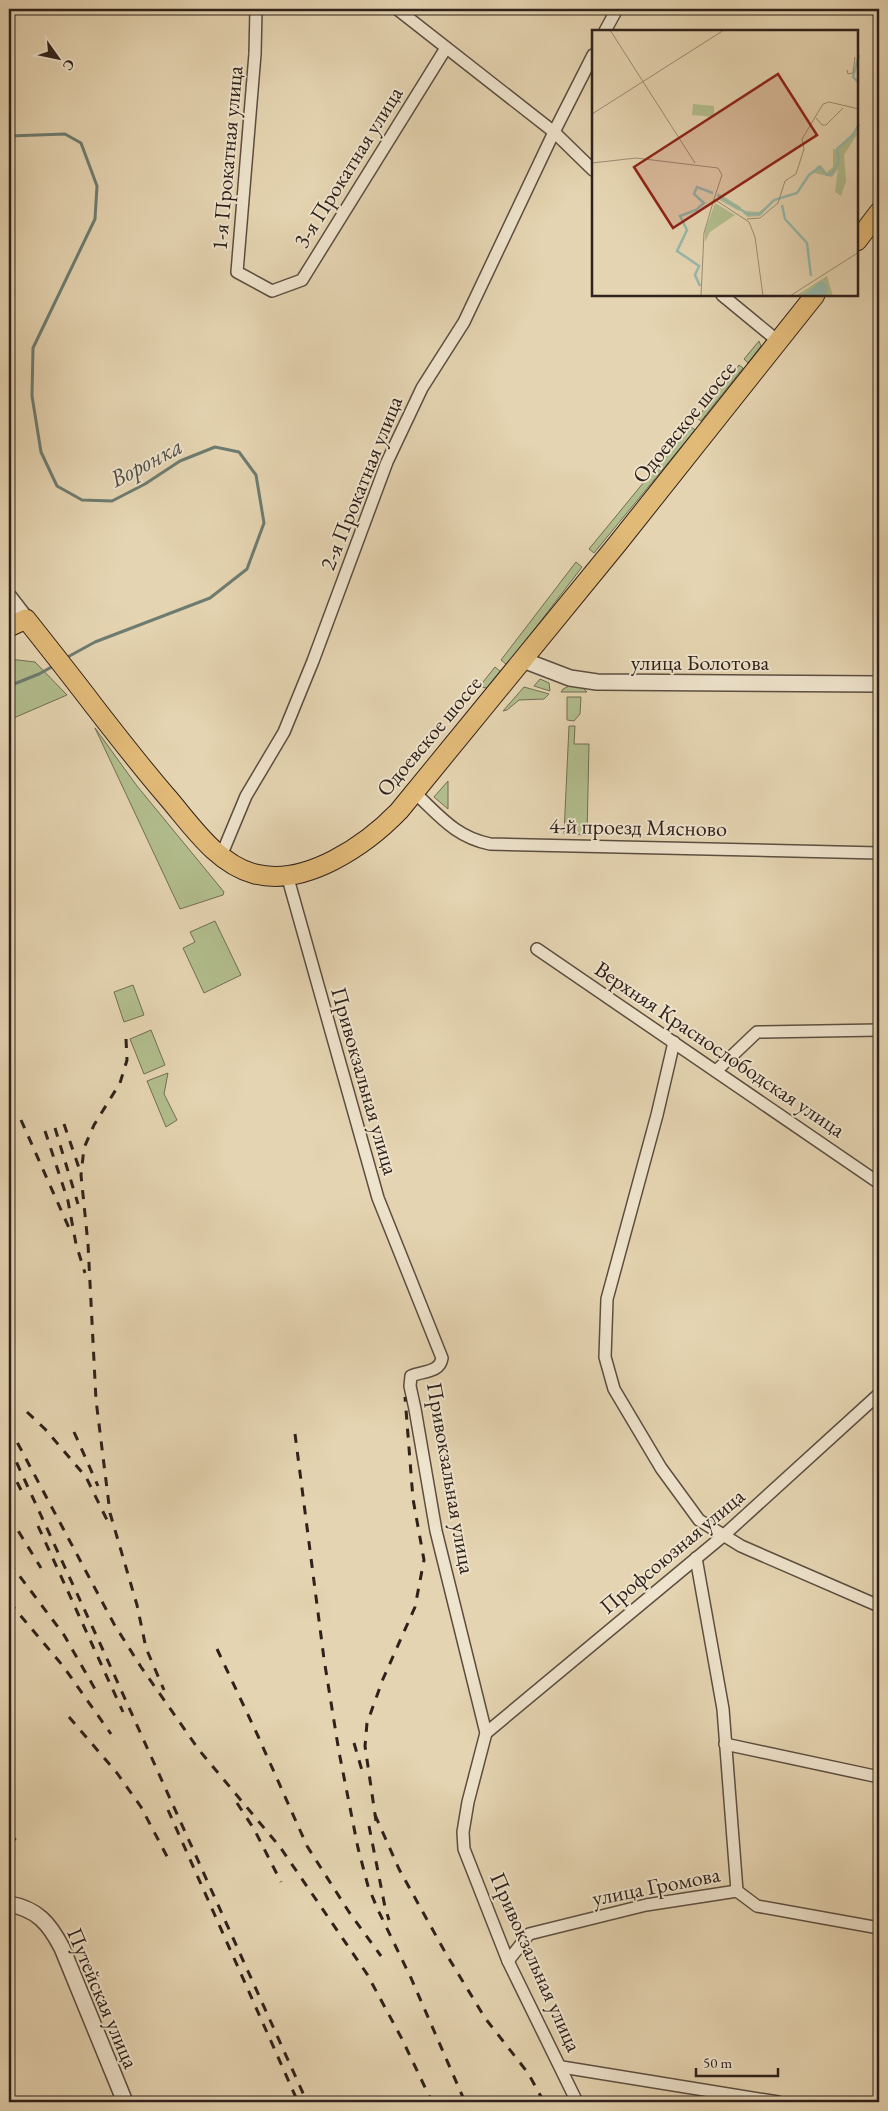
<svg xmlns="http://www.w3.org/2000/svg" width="888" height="2111" font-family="'EB Garamond',serif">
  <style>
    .green { fill: #b2bd8d; stroke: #706f54 }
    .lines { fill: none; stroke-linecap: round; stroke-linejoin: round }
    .stream { stroke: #6d7c71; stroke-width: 3 }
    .minor-casing { stroke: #5c4e40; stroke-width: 14 }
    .tertiary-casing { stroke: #5c4e40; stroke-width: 18 }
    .primary-casing { stroke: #2f211b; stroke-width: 21 }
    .minor { stroke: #eee3cc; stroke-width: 11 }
    .tertiary { stroke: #eee3cc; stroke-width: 15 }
    .primary { stroke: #e2ba78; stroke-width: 19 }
    .rail { stroke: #2f211b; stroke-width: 3; stroke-dasharray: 9 9; stroke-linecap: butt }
    .labels { text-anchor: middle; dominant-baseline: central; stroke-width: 4; stroke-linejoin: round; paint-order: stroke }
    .street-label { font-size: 22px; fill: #2f211b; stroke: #eee3cc }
    .water-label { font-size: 24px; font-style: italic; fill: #4e4e46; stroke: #eee3cc }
    .inset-river { fill: none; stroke: #96b8ab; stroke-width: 2.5 }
    .inset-road { fill: none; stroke: #9c8c75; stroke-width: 1 }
    .view { fill: #8f2418; fill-opacity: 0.15; stroke: #8f2418; stroke-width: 2.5 }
    .inset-edge { fill: none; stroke: #2f211b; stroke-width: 2.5 }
  </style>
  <rect width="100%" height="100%" fill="#e5d4b1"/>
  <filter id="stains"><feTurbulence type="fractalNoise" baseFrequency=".004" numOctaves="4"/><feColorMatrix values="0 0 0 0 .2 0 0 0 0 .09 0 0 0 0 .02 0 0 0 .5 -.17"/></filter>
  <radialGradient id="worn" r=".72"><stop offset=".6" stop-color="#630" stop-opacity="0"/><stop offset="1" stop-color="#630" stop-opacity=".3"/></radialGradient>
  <g class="green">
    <path d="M 759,341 L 761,346 L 748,363 L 744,359 Z"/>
    <path d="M 739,365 L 743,368 L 701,421 L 697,418 Z"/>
    <path d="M 690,426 L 695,430 L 594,553 L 589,549 Z"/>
    <path d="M 576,562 L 582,567 L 507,665 L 501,660 Z"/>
    <path d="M 9,659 L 35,662 L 67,695 L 9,720 Z"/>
    <path d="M 495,667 L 501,672 L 487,688 L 479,687 Z"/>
    <path d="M 540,679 L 549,683 L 550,691 L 534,686 Z"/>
    <path d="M 571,685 L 581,686 L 587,692 L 561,692 L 563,689 Z"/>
    <path d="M 524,687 L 549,694 L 544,699 L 519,700 L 507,710 L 503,711 Z"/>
    <path d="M 567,697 L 581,697 L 580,714 L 574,721 L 567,720 Z"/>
    <path d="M 569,726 L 575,726 L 574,744 L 589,744 L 587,835 L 564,834 Z"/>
    <path d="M 95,728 L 137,786 L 224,892 L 223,895 L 180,909 Z"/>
    <path d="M 448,781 L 448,809 L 434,797 Z"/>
    <path d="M 215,921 L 241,975 L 204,993 L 183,948 L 195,942 L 190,932 Z"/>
    <path d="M 133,985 L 144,1015 L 124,1022 L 114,992 Z"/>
    <path d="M 151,1030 L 165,1065 L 144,1074 L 130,1039 Z"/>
    <path d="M 168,1073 L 164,1094 L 177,1120 L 166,1127 L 147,1081 Z"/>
  </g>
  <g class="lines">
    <g class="stream">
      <path d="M 9,136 L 65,134 L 81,143 L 97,186 L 95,219 L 33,348 L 32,396 L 41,452 L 57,486 L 82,500 L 112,501 L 145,484 L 180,461 L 215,447 L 239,452 L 256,475 L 264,523 L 247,569 L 210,598 L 95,642 L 64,659"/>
      <path d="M 9,686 L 39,674 L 55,665"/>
    </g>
    <defs>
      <g id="minor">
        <path d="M 256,9 L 255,54 L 237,272 L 272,291 L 302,280 L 446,48"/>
        <path d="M 397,9 L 554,132 L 593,170"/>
        <path d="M 605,31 L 617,9"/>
        <path d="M 722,295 L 779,342"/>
        <path d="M 414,792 C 439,815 455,837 490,844 L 879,853"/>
        <path d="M 221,856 L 246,796 L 284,732 L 313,661 L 387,462 L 422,388 L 464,322 L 554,132 L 593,55"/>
        <path d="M 287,875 L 378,1198 L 442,1358 C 440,1373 422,1371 411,1376 L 410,1386 L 415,1409 L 436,1531 L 486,1733 L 468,1802 L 463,1832 L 464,1849 L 508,1961 L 577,2102"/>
        <path d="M 537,949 L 879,1183"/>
        <path d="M 674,1042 L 657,1115 L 607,1299 L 605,1357 L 614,1389 L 661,1468 L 699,1520 L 741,1546 L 879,1606"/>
        <path d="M 716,1071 L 757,1032 L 879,1030"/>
        <path d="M 696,1558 L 723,1709 L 737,1891"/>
        <path d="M 486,1733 L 723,1536 L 879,1394"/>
        <path d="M 725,1744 L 879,1777"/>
        <path d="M 508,1961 L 529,1934 L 646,1905 L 737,1891 L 757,1906 L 879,1928"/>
        <path d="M 562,2067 L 778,2102"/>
      </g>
      <g id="tertiary">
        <path d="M 9,597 L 26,619"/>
        <path d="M 523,660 L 570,678 L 597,682 L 879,684"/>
        <path d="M 9,1904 C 37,1909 49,1923 62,1948 L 125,2102"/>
      </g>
      <g id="primary">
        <path d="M 857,241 L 879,212"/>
        <path d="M 9,627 L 26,619 C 49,648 72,677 94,706 C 118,737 142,768 168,798 C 192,826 217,864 255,874 C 306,887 366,845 399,811 L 618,543 L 815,295"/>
      </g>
    </defs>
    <use href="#minor" class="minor-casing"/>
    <use href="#tertiary" class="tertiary-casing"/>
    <use href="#primary" class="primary-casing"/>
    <use href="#minor" class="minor"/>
    <use href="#tertiary" class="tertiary"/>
    <use href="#primary" class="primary"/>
    <g class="rail">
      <path d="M 126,1039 L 127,1060 L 120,1083 L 94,1125 L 84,1148 L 81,1175 L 88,1244 L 96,1400 L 110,1513 L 137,1605 L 146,1648 L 164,1690"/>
      <path d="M 21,1120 L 69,1228"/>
      <path d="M 64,1124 L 80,1171"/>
      <path d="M 55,1128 L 78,1204"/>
      <path d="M 45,1131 L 68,1201 L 76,1244 L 85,1273"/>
      <path d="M 27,1412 L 45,1429 L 86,1477 L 108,1522"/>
      <path d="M 9,1427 L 114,1624 L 141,1667 L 199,1750 L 280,1847 L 367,1974 L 402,2039 L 432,2102"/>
      <path d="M 74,1432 L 98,1486"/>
      <path d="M 295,1434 L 324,1659 L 339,1752 L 358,1848 L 368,1886 L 378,1910 L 411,1978 L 465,2102"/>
      <path d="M 9,1446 L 103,1650 L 307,2102"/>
      <path d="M 9,1466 L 21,1490"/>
      <path d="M 9,1516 L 41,1568"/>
      <path d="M 38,1526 L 123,1712"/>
      <path d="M 9,1562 L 64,1635 L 95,1689"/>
      <path d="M 9,1602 L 63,1666 L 111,1734"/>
      <path d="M 217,1649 L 258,1736 L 307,1846 L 349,1912 L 381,1956"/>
      <path d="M 69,1717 L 117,1773 L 141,1807 L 171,1864"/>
      <path d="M 354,1743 L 363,1774"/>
      <path d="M 237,1803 L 254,1829 L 281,1882"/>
      <path d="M 168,1810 L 298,2102"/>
      <path d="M 375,1815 L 399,1869 L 445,1952 L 485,2018 L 528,2073 L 544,2102"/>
      <path d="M 376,1821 L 365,1746 L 367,1723 L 383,1679 L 415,1607 L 424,1560 L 413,1499 L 405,1397"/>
      <path d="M 369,1826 L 385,1907 L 389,1920"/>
      <path d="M 9,1834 L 21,1845"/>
    </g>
  </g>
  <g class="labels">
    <g class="street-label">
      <text transform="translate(227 158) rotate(-85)">1-я Прокатная улица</text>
      <text transform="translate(348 167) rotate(-58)">3-я Прокатная улица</text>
      <text transform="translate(684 422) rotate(-51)">Одоевское шоссе</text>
      <text transform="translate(361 483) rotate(-68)">2-я Прокатная улица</text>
      <text x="700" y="662">улица Болотова</text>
      <text transform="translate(429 736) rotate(-50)">Одоевское шоссе</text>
      <text transform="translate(638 827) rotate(1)">4-й проезд Мясново</text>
      <text transform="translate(720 1049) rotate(34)">Верхняя Краснослободская улица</text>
      <text transform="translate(365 1081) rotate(74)">Привокзальная улица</text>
      <text transform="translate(451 1478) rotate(80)">Привокзальная улица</text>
      <text transform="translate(672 1551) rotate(-40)">Профсоюзная улица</text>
      <text transform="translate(656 1886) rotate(-11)">улица Громова</text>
      <text transform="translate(536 1962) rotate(66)">Привокзальная улица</text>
      <text transform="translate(103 1998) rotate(67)">Путейская улица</text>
    </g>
    <g class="water-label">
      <text transform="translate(146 462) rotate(-28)">Воронка</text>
    </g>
  </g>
  <g transform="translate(592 30)">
    <rect width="266" height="266" fill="#e5d4b1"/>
    <path d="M 101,74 L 122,76 L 122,87 L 100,85 ZM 261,102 L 266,103 L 252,125 L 254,151 L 249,166 L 243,162 L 246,139 L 240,147 L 222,143 L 225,136 L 229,135 L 234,143 L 241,137 L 241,119 L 246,120 ZM 126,163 L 149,177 L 147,181 L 126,169 ZM 182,170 L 168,186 L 156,187 L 151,183 L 153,181 L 167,182 ZM 123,173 L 143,185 L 118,202 L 113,212 L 113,201 ZM 235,246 L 241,266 L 205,266 L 205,265 Z" fill="#b2bd8d"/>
    <path d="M 230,250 L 236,257 L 234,266 L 211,266 Z" fill="#96b8ab"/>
    <path class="inset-river" d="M 267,25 L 261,47 L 267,53M 125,165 L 156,184 L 168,184 L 182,170 L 205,163 L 217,145 L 228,137 L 235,145 L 240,144 L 247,131 L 245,119 L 261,105 L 267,94M 190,175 L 193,189 L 215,213 L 219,246M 108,256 L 103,245 L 107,236 L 85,221 L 95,200 L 88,186 L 104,180 L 112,173 L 102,164 L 105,157 L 121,163"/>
    <path class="inset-road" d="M 18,0 L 103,133M 255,40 L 256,44 L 261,43 L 263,27M 0,84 L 132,0M 224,88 L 230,95 L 234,95 L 251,78M 0,133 L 44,128 L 126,138 L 130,145 L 122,169 L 157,192 L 163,207 L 171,266M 155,189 L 168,188 L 186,173 L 193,151 L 204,144 L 212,119 L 210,109 L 231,74 L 237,72 L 267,79M 109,266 L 112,203 L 122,169M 198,266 L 267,222"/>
    <path class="view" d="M 186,44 L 225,105 L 81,198 L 42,137 Z"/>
    <rect width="266" height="266" class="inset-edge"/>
  </g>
  <rect width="888" height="2111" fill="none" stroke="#e5d4b1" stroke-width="30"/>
  <rect x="10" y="10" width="868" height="2091" fill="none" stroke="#2f211b" stroke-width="2.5"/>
  <rect x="15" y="15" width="858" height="2081" fill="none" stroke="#2f211b"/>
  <g transform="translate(58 58) rotate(123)" stroke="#eee3cc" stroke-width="4" paint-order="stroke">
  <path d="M0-4L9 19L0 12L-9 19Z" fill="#2f211b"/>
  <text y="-8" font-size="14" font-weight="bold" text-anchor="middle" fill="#2f211b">С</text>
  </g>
  <path d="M696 2068v8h82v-8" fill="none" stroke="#2f211b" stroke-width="2.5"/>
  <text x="703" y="2068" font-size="15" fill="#2f211b" stroke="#eee3cc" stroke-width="4" paint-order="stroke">50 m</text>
  <rect width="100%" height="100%" filter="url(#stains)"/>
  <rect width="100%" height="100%" fill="url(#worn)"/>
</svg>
